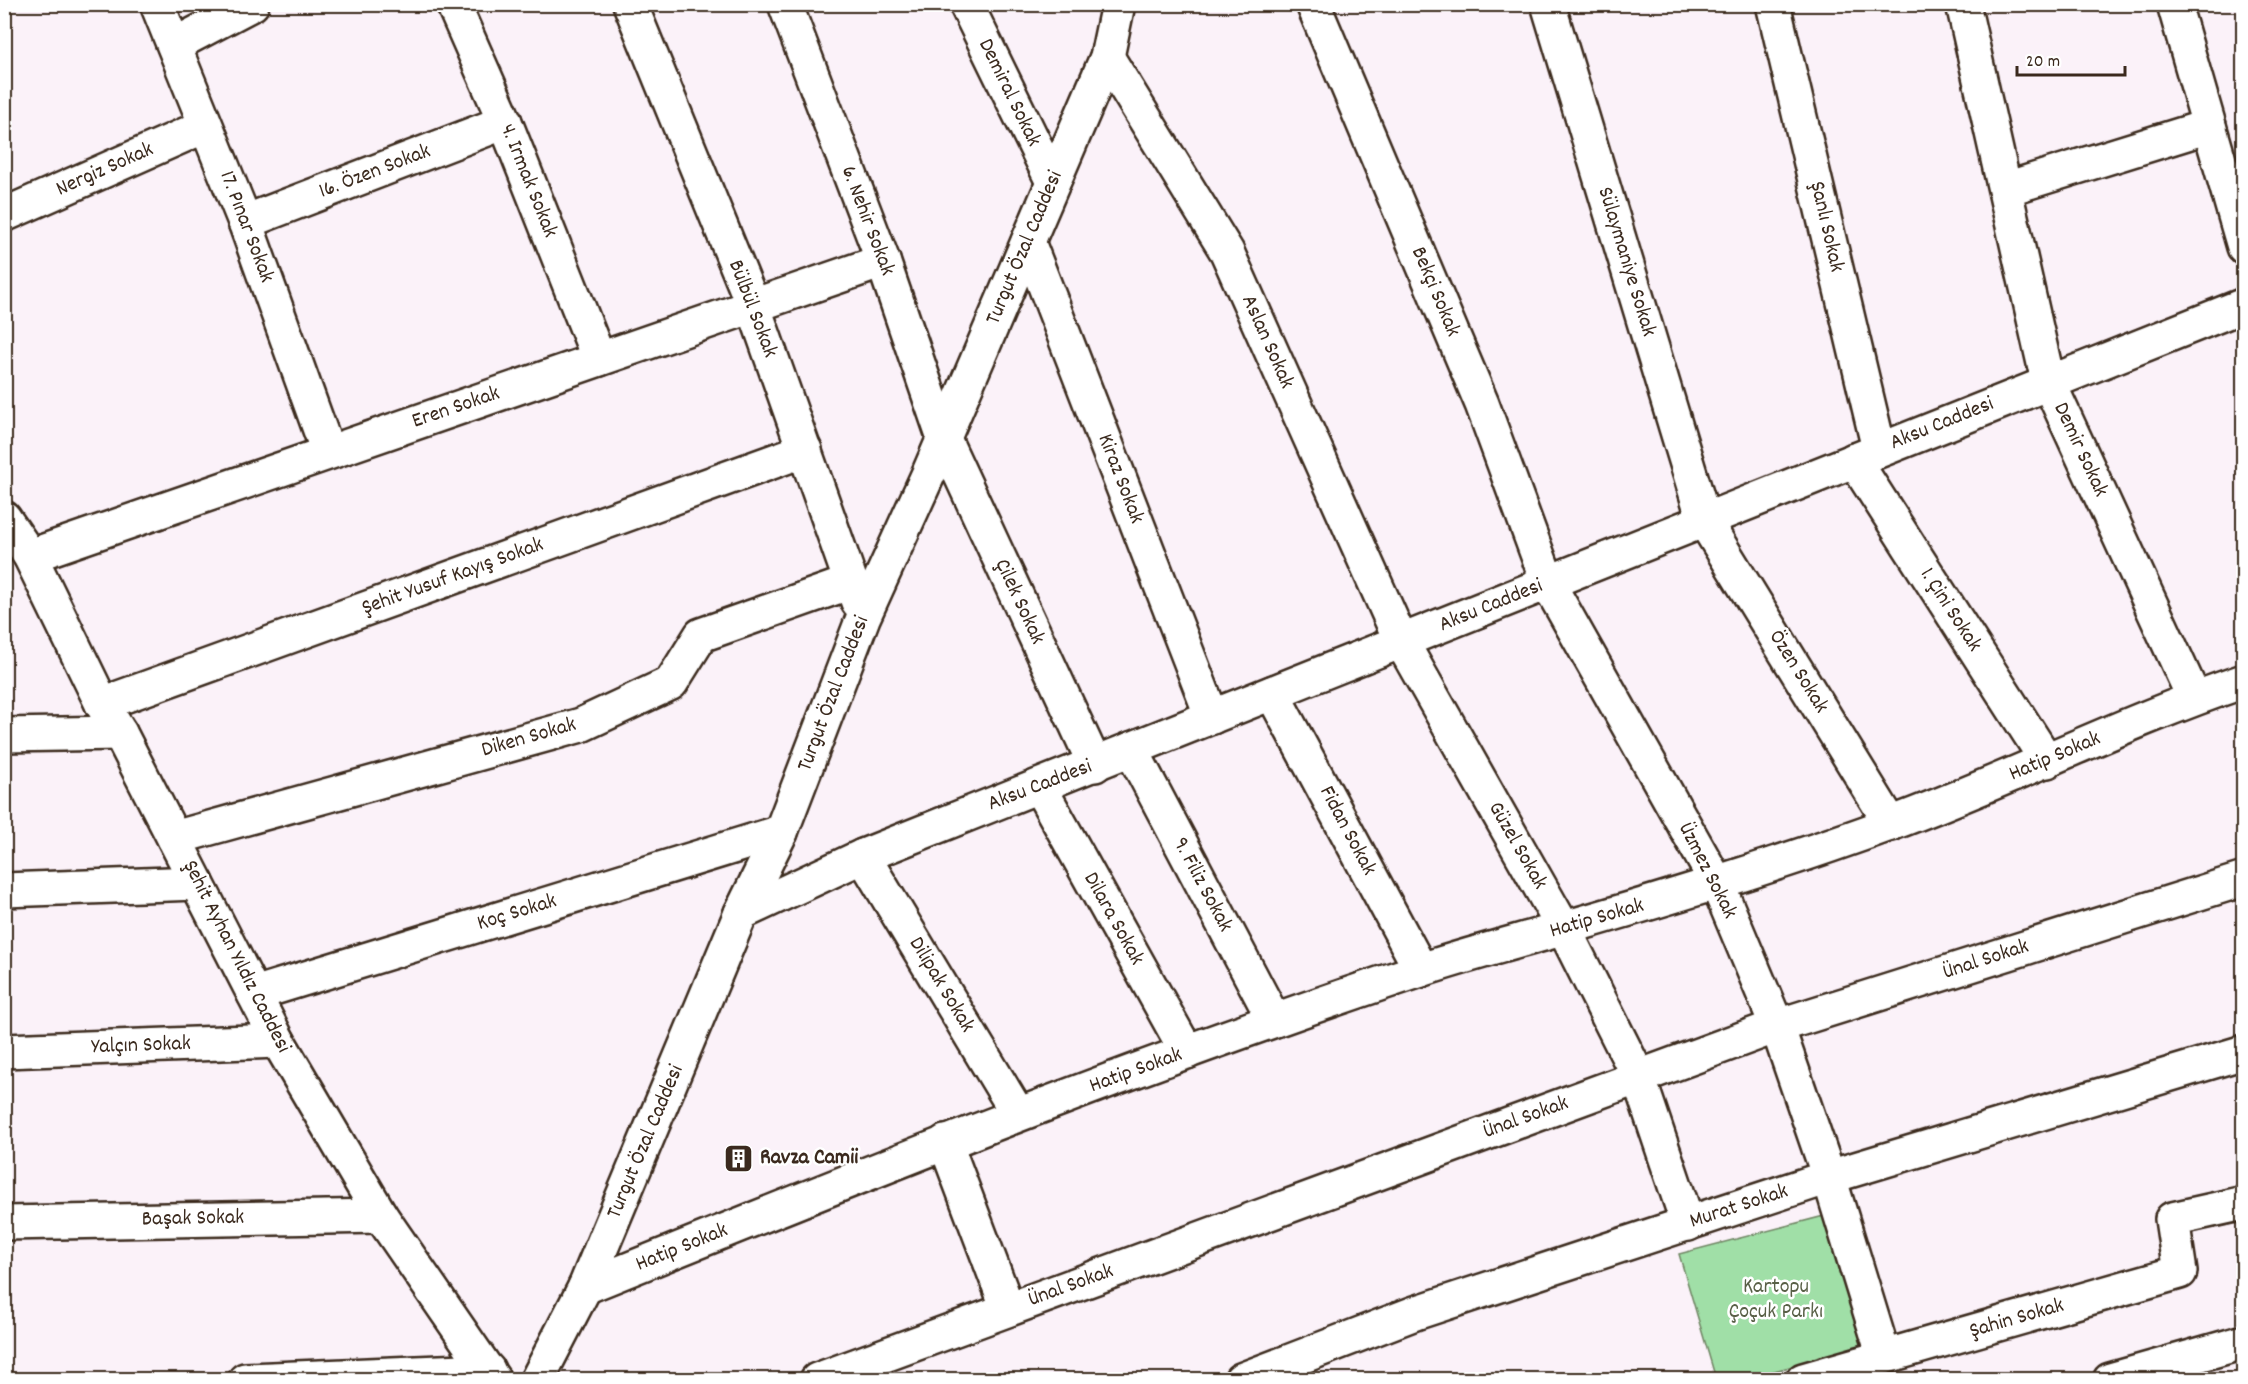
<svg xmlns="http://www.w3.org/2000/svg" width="2248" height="1384" font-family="Dekko,sans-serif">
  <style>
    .park { fill: #a0dfa7; stroke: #6e8462; stroke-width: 1.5 }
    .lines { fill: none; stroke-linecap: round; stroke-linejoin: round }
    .minor-casing { stroke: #3b2a1e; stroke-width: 38 }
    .major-casing { stroke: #3b2a1e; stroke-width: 38 }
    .minor { stroke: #fff; stroke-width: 33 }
    .major { stroke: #fff; stroke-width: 33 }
    .labels { text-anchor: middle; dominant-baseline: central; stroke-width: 5; stroke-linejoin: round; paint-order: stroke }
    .street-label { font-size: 22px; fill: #3b2a1e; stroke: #fff }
    .poi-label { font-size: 22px; font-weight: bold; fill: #3b2a1e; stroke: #fff; text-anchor: start }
    .park-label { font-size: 22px; fill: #596047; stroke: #fff }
  </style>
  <rect width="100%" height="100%" fill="#fbf2f9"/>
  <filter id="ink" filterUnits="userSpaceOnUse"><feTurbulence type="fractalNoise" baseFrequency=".0167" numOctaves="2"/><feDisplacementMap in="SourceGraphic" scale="12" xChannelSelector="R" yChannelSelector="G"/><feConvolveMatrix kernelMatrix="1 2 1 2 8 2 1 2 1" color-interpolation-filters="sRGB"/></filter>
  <g filter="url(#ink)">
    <path class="park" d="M 1824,1216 L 1865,1347 L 1744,1379 L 1716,1379 L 1679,1254 Z"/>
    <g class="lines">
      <defs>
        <g id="minor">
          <path d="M 157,4 L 245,222 L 328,452"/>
          <path d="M 453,4 L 505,122 L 599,359"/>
          <path d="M 630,4 L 753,305 L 858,602"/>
          <path d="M 785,4 L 883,261 L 944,439 L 1095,765"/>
          <path d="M 966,4 L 1053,182"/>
          <path d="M 1313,4 L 1482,404 L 1548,583 L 1717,883 L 1777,1026 L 1829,1177 L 1884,1357"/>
          <path d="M 1548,4 L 1704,520 L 1891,824"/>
          <path d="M 1773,4 L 1879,449"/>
          <path d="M 1963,4 L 2048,381 L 2194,698"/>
          <path d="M 2174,4 L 2244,247"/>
          <path d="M 174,45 L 252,4"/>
          <path d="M 1107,57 L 1227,252 L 1401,641 L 1564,929 L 1638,1076 L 1688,1224"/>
          <path d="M 2006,189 L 2209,126"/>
          <path d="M 4,215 L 205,126"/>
          <path d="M 245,222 L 505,122"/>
          <path d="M 1028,242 L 1212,717"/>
          <path d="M 1854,460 L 2047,761"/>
          <path d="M 30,556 L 883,261"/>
          <path d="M 1272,693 L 1421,970"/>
          <path d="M 102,704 L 805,450"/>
          <path d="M 4,735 L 120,733"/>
          <path d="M 1131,749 L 1274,1020"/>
          <path d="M 1039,786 L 1187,1052"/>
          <path d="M 174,838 L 581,725 L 671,683 L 701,635 L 851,582"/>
          <path d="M 863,856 L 1018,1114"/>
          <path d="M 4,890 L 197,883"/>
          <path d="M 741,913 L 863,856 L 2244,305"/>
          <path d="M 254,994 L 781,832"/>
          <path d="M 4,1051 L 278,1041"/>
          <path d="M 945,1142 L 1008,1309"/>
          <path d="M 4,1223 L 381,1216"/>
          <path d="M 585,1287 C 860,1176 1134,1065 1415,972 C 1465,955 1517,942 1568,927 C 1676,896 1784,863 1890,824 C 2009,780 2123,722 2244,681"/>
          <path d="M 245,1380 L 488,1370"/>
          <path d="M 537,1380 L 585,1287 L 741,913 L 781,832 L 863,618 L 928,475 L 1107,57 L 1118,4"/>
          <path d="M 817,1380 L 1777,1026 L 2244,879"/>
          <path d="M 1241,1380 L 1415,1313 L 1829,1177 L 2244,1052"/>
          <path d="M 1803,1380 L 2180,1272 L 2172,1219 L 2244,1203"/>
          <path d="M 2110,1380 L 2244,1342"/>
        </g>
        <path id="major" d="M 4,518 L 30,556 L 102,704 L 120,733 L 278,1041 L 381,1216 L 494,1380"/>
      </defs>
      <use href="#minor" class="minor-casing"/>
      <use href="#major" class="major-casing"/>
      <use href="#minor" class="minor"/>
      <use href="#major" class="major"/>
    </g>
  </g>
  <defs>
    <symbol id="building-square" viewBox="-11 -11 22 22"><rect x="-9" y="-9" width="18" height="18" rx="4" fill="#3b2a1e" stroke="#fff"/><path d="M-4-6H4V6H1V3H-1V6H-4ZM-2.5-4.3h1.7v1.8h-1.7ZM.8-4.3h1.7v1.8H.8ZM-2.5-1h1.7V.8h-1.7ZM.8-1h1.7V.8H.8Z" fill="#fff"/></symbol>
  </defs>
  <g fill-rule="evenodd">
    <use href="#building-square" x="722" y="1142" width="33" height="33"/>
  </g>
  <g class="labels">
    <g class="street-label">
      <text transform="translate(1009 93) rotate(64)">Demiral Sokak</text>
      <text transform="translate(105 170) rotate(-24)">Nergiz Sokak</text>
      <text transform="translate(375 172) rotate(-21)">16. Özen Sokak</text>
      <text transform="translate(528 181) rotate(68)">4. Irmak Sokak</text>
      <text transform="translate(867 221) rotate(69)">6. Nehir Sokak</text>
      <text transform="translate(246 227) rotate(69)">17. Pınar Sokak</text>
      <text transform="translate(1826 227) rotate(77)">Şanlı Sokak</text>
      <text transform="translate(1025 248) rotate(-67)">Turgut Özal Caddesi</text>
      <text transform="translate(1626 262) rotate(73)">Sülaymaniye Sokak</text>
      <text transform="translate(1435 292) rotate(67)">Bekçi Sokak</text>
      <text transform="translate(752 309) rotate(69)">Bülbül Sokak</text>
      <text transform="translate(1267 342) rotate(66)">Aslan Sokak</text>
      <text transform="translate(456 408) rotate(-19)">Eren Sokak</text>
      <text transform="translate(1942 424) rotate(-22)">Aksu Caddesi</text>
      <text transform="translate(2080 450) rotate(65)">Demir Sokak</text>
      <text transform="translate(1120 479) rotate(69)">Kiraz Sokak</text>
      <text transform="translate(453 577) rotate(-20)">Şehit Yusuf Kayış Sokak</text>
      <text transform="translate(1019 602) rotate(65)">Çilek Sokak</text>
      <text transform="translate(1491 606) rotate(-22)">Aksu Caddesi</text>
      <text transform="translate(1950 610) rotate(57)">1. Çini Sokak</text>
      <text transform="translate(1798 672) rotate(58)">Özen Sokak</text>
      <text transform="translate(834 694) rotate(-69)">Turgut Özal Caddesi</text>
      <text transform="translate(529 738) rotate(-16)">Diken Sokak</text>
      <text transform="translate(2055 757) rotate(-23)">Hatip Sokak</text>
      <text transform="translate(1040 786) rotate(-21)">Aksu Caddesi</text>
      <text transform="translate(1347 831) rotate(62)">Fidan Sokak</text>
      <text transform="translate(1517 846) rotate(60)">Güzel Sokak</text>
      <text transform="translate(1707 871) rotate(63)">Üzmez Sokak</text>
      <text transform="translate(1202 885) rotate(62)">9. Filiz Sokak</text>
      <text transform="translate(517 913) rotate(-17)">Koç Sokak</text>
      <text transform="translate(1113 919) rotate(61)">Dilara Sokak</text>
      <text transform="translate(1597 919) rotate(-16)">Hatip Sokak</text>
      <text transform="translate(236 957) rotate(63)">Şehit Ayhan Yıldız Caddesi</text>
      <text transform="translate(1986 960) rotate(-18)">Ünal Sokak</text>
      <text transform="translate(941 985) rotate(59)">Dilipak Sokak</text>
      <text transform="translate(141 1046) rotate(-2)">Yalçın Sokak</text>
      <text transform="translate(1136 1071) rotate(-20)">Hatip Sokak</text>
      <text transform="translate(1526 1118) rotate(-20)">Ünal Sokak</text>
      <text transform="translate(646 1142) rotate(-67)">Turgut Özal Caddesi</text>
      <text transform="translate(1739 1207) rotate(-18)">Murat Sokak</text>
      <text transform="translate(193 1219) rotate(-1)">Başak Sokak</text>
      <text transform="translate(682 1248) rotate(-22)">Hatip Sokak</text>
      <text transform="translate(1071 1286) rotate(-20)">Ünal Sokak</text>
      <text transform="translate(2017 1319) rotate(-16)">Şahin Sokak</text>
    </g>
    <g class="poi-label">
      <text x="760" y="1158">Ravza Camii</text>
    </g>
    <g class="park-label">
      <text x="1776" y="1287">Kartopu<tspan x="1776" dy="25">Çoçuk Parkı</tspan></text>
    </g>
  </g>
  <rect width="2248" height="1384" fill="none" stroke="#fff" stroke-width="24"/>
  <rect x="12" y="12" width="2224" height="1360" fill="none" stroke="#3b2a1e" stroke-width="2" filter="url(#ink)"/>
  <path d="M2017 66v9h108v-9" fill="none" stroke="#3b2a1e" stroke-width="3"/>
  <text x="2026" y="66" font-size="18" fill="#3b2a1e" stroke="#ffffff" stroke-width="4.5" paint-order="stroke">20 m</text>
</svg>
